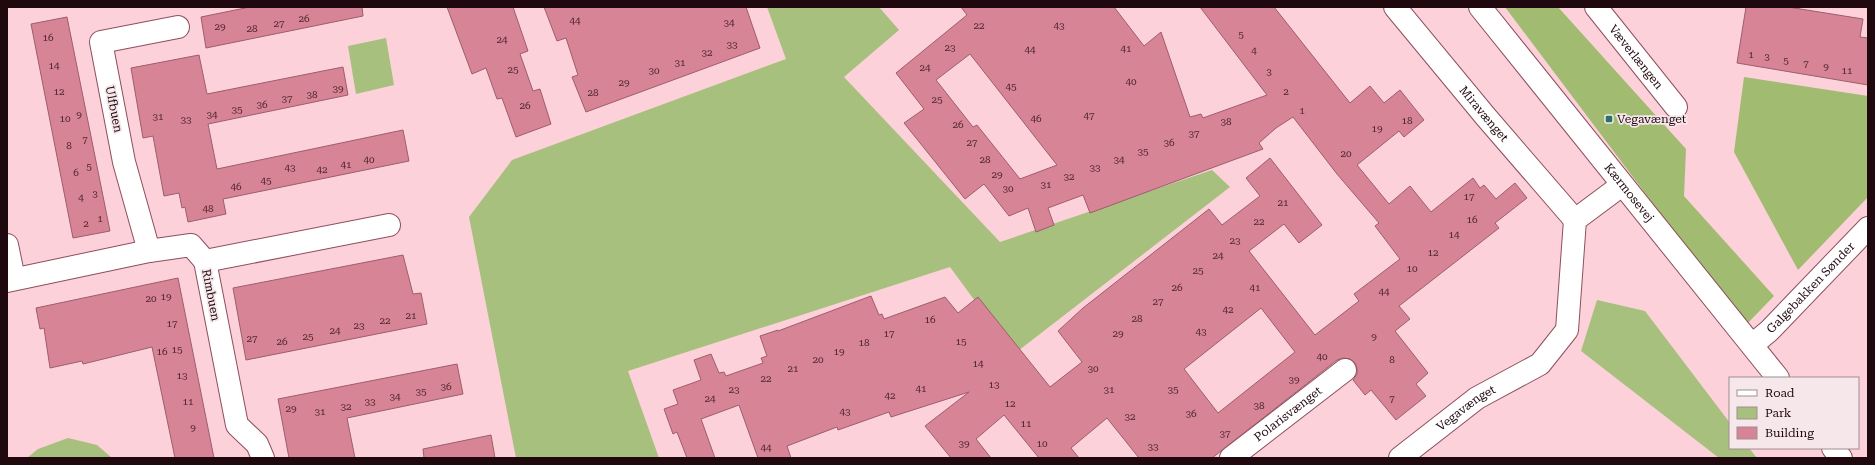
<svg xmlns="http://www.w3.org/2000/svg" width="1875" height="465" font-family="'Roboto Serif',serif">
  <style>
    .green { fill: #a7c07d }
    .forest { fill: #a1bc71 }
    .building { fill: #d88497; stroke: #9c5d6c; fill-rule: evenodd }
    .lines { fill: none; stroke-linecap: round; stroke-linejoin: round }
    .minor-casing { stroke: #8d4f5e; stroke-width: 24 }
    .tertiary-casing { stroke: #8d4f5e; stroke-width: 24 }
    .minor { stroke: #fff; stroke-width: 22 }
    .tertiary { stroke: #fff; stroke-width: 22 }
    .poi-dot { fill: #297169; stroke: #f6e7ea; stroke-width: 1.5 }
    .labels { text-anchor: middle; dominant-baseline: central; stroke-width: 3.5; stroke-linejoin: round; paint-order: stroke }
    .number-label { font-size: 10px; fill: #4d2730 }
    .street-label { font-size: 12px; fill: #1f080e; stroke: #f6e7ea }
    .poi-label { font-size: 12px; fill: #1f080e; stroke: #f6e7ea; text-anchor: start }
  </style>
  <rect width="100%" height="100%" fill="#fdd1d9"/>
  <g class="green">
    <path d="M 767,7 L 879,7 L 899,30 L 844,77 L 1000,242 L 1212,170 L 1230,187 L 1014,354 L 950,267 L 628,371 L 659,458 L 516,458 L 469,217 L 512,160 L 786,59 Z"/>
    <path d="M 386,38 L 394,85 L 356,94 L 348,46 Z"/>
    <path d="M 1597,300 L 1645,311 L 1730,423 L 1730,448 L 1749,448 L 1757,458 L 1719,458 L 1581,351 Z"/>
    <path d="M 68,438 L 97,445 L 112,458 L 27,458 L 38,449 Z"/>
  </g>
  <g class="forest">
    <path d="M 1505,7 L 1558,7 L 1686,149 L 1684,196 L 1774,296 L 1745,326 Z"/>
    <path d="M 1744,77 L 1868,96 L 1868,197 L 1798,270 L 1734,152 Z"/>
  </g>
  <g class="building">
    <path d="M 250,7 L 362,7 L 363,16 L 206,48 L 201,17 Z"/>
    <path d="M 447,7 L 513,7 L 528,51 L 520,54 L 533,91 L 540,89 L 551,124 L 516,137 L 502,98 L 497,99 L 486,68 L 472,74 Z"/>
    <path d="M 544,7 L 746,7 L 760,48 L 586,112 L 572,77 L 578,75 L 566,38 L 557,41 Z"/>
    <path d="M 961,7 L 1114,7 L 1144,46 L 1161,32 L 1190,117 L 1201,114 L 1203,118 L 1267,95 L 1200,7 L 1274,7 L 1350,103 L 1370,86 L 1384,103 L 1400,90 L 1424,120 L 1404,137 L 1399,131 L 1357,165 L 1389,204 L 1410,186 L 1431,212 L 1473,178 L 1480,188 L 1484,185 L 1496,199 L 1515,183 L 1527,198 L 1495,223 L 1499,228 L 1399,306 L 1410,319 L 1395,331 L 1428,373 L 1416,384 L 1426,396 L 1396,420 L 1371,390 L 1365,395 L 1353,380 L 1357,374 L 1357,368 L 1355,363 L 1350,359 L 1343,358 L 1337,360 L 1212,458 L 1139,458 L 1107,418 L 1071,448 L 1079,458 L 1039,458 L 1004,415 L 976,439 L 991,458 L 951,458 L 925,426 L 969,392 L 891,417 L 889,412 L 838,430 L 837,427 L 787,446 L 791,458 L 758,458 L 739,405 L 701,419 L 715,458 L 687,458 L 677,432 L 673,434 L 664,409 L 678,404 L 673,390 L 701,380 L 694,360 L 711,354 L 719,373 L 724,372 L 726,376 L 763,363 L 761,358 L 767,356 L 760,336 L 778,330 L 778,331 L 871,296 L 879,315 L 882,314 L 884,319 L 945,297 L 958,313 L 978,297 L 1050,387 L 1082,362 L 1058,331 L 1083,308 L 1209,209 L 1222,225 L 1260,196 L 1246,178 L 1270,158 L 1322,225 L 1299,243 L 1284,224 L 1249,251 L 1315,335 L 1359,301 L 1354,294 L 1400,259 L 1375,226 L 1379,223 L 1337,174 L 1293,117 L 1276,128 L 1259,143 L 1263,149 L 1090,213 L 1083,195 L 1048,208 L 1054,225 L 1036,232 L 1028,208 L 1009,216 L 984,184 L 965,199 L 904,123 L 924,109 L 896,73 L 967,15 ZM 970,54 L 1057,165 L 1020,179 L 977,125 L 973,127 L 936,80 ZM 1261,308 L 1295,352 L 1218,413 L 1184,369 Z"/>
    <path d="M 1746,7 L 1788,7 L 1863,19 L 1860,37 L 1868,38 L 1868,85 L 1737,63 Z"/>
    <path d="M 67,17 L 110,231 L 73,238 L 31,24 Z"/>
    <path d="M 199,55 L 207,94 L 343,67 L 348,95 L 208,124 L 217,169 L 403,130 L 409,161 L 223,199 L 226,214 L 188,222 L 185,207 L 182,208 L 179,193 L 164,196 L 153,136 L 143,138 L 131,68 Z"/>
    <path d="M 403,255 L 413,294 L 421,293 L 427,324 L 246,360 L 233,288 Z"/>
    <path d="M 178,278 L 214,458 L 175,458 L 152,347 L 83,364 L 82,361 L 50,368 L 44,328 L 40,329 L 36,308 Z"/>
    <path d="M 457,364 L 463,394 L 347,418 L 355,458 L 289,458 L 278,399 Z"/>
    <path d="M 491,435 L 495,458 L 424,458 L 423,449 Z"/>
  </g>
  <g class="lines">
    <defs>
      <g id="minor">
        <path id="s1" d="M 1395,7 L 1486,117 L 1575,220"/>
        <path id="s2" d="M 1596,7 L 1676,107"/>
        <path d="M 7,245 L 14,279"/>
        <path d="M 149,251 L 124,162 L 101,42 L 178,27"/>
        <path d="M 7,281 L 149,251 L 191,245 L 205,261"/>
        <path id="s3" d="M 1752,345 L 1769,331 L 1868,228"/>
        <path d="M 263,458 L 257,444 L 237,425 L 205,261 L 389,225"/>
        <path id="s4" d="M 1231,458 L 1345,370"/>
        <path id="s5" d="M 1400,458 L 1477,398 L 1540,364 L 1567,330 L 1575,220 L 1622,185"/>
      </g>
      <g id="tertiary">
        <path id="s6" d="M 1480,7 L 1778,378"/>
        <path d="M 1833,448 L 1841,458"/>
      </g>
    </defs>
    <use href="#minor" class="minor-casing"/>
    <use href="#tertiary" class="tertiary-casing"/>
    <use href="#minor" class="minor"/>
    <use href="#tertiary" class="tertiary"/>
  </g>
  <rect class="poi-dot" x="1605" y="115" width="8" height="8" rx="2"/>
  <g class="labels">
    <g class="number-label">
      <text x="304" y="18">26</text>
      <text x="575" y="20">44</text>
      <text x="729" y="22">34</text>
      <text x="279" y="23">27</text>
      <text x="979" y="25">22</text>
      <text x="1059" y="25">43</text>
      <text x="220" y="26">29</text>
      <text x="252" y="28">28</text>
      <text x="1241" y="34">5</text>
      <text x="48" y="37">16</text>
      <text x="502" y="39">24</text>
      <text x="732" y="44">33</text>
      <text x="950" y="47">23</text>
      <text x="1126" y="48">41</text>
      <text x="1030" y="49">44</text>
      <text x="1254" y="50">4</text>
      <text x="707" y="52">32</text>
      <text x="1751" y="54">1</text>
      <text x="1767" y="56">3</text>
      <text x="1786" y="60">5</text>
      <text x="680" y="62">31</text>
      <text x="1806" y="63">7</text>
      <text x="54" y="65">14</text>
      <text x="1826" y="66">9</text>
      <text x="925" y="67">24</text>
      <text x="513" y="69">25</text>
      <text x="654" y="70">30</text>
      <text x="1847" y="70">11</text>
      <text x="1269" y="71">3</text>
      <text x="1131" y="81">40</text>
      <text x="624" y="82">29</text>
      <text x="1011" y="86">45</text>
      <text x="338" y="88">39</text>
      <text x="59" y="91">12</text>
      <text x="1286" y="91">2</text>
      <text x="593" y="92">28</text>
      <text x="312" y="94">38</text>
      <text x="287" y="98">37</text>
      <text x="937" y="99">25</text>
      <text x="262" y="104">36</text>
      <text x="525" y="105">26</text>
      <text x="237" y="109">35</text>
      <text x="1302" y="110">1</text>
      <text x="79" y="114">9</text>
      <text x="212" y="114">34</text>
      <text x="1089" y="115">47</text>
      <text x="158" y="116">31</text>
      <text x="65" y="118">10</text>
      <text x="1036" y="118">46</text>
      <text x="186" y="119">33</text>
      <text x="1407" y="120">18</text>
      <text x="1226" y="121">38</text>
      <text x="958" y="124">26</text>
      <text x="1377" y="128">19</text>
      <text x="1194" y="133">37</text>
      <text x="85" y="139">7</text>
      <text x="972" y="142">27</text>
      <text x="1169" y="142">36</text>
      <text x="69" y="145">8</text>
      <text x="1143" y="151">35</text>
      <text x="1346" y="153">20</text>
      <text x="369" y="159">40</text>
      <text x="985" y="159">28</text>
      <text x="1119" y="159">34</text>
      <text x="346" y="164">41</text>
      <text x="89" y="166">5</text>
      <text x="290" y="167">43</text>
      <text x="1095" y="167">33</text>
      <text x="322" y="169">42</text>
      <text x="76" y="172">6</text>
      <text x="997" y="174">29</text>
      <text x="1069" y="176">32</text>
      <text x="266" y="180">45</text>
      <text x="1046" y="184">31</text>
      <text x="236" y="186">46</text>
      <text x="1008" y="188">30</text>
      <text x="95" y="193">3</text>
      <text x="1469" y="196">17</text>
      <text x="81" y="197">4</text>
      <text x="1283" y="202">21</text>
      <text x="208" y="208">48</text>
      <text x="100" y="218">1</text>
      <text x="1472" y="219">16</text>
      <text x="1259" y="221">22</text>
      <text x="86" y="223">2</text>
      <text x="1454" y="234">14</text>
      <text x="1235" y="240">23</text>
      <text x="1433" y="252">12</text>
      <text x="1218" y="255">24</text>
      <text x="1412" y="268">10</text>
      <text x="1198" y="270">25</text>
      <text x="1177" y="287">26</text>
      <text x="1255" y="287">41</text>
      <text x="1384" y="291">44</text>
      <text x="166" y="296">19</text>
      <text x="151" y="298">20</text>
      <text x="1158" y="301">27</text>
      <text x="1228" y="309">42</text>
      <text x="411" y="315">21</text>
      <text x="1137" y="318">28</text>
      <text x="930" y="319">16</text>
      <text x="385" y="320">22</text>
      <text x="172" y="323">17</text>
      <text x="359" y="325">23</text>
      <text x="335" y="330">24</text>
      <text x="1201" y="331">43</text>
      <text x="889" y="333">17</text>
      <text x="1118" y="333">29</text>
      <text x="308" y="336">25</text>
      <text x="1374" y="336">9</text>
      <text x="252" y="338">27</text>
      <text x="282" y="341">26</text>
      <text x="961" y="341">15</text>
      <text x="864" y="342">18</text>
      <text x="177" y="349">15</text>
      <text x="162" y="351">16</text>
      <text x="839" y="351">19</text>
      <text x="1322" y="356">40</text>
      <text x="818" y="359">20</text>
      <text x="1392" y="359">8</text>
      <text x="978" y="363">14</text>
      <text x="793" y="368">21</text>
      <text x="1093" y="368">30</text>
      <text x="182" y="375">13</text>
      <text x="766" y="378">22</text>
      <text x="1294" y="379">39</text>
      <text x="994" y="384">13</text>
      <text x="446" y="386">36</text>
      <text x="921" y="388">41</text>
      <text x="734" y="389">23</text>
      <text x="1109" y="389">31</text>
      <text x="1173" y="389">35</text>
      <text x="421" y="391">35</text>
      <text x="890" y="395">42</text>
      <text x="395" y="396">34</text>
      <text x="710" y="398">24</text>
      <text x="1392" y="398">7</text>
      <text x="188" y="401">11</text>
      <text x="370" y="401">33</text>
      <text x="1010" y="403">12</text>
      <text x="1259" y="405">38</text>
      <text x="346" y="406">32</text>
      <text x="291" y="408">29</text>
      <text x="320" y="411">31</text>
      <text x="845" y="411">43</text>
      <text x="1191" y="413">36</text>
      <text x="1130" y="416">32</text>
      <text x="1026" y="423">11</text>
      <text x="193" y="427">9</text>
      <text x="1225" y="433">37</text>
      <text x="964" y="443">39</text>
      <text x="1042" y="443">10</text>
      <text x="1153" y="446">33</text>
      <text x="766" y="447">44</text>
    </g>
    <g class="street-label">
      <text stroke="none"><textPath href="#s2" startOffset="64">Væverlængen</textPath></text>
      <text transform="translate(114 109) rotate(79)">Ulfbuen</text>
      <text stroke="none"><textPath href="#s1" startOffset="139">Miravænget</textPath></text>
      <text stroke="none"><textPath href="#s6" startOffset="238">Kærmosevej</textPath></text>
      <text stroke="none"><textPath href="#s3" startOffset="82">Galgebakken Sønder</textPath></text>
      <text transform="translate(211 295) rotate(79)">Rimbuen</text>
      <text stroke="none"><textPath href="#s5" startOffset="83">Vegavænget</textPath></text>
      <text stroke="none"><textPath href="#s4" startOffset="72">Polarisvænget</textPath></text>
    </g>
    <g class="poi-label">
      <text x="1617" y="119">Vegavænget</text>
    </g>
  </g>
  <rect width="1875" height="465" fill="none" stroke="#1f080e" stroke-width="16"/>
  <rect x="1729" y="377" width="130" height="72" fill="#f6e7ea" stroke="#a08e92"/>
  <rect x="1737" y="390" width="20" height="6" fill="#ffffff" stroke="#a08e92"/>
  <text x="1765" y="397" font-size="12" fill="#1f080e">Road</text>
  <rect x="1737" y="407" width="20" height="12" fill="#a7c07d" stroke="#a08e92"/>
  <text x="1765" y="417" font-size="12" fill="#1f080e">Park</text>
  <rect x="1737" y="427" width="20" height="12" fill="#d88497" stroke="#a08e92"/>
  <text x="1765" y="437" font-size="12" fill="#1f080e">Building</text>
</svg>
